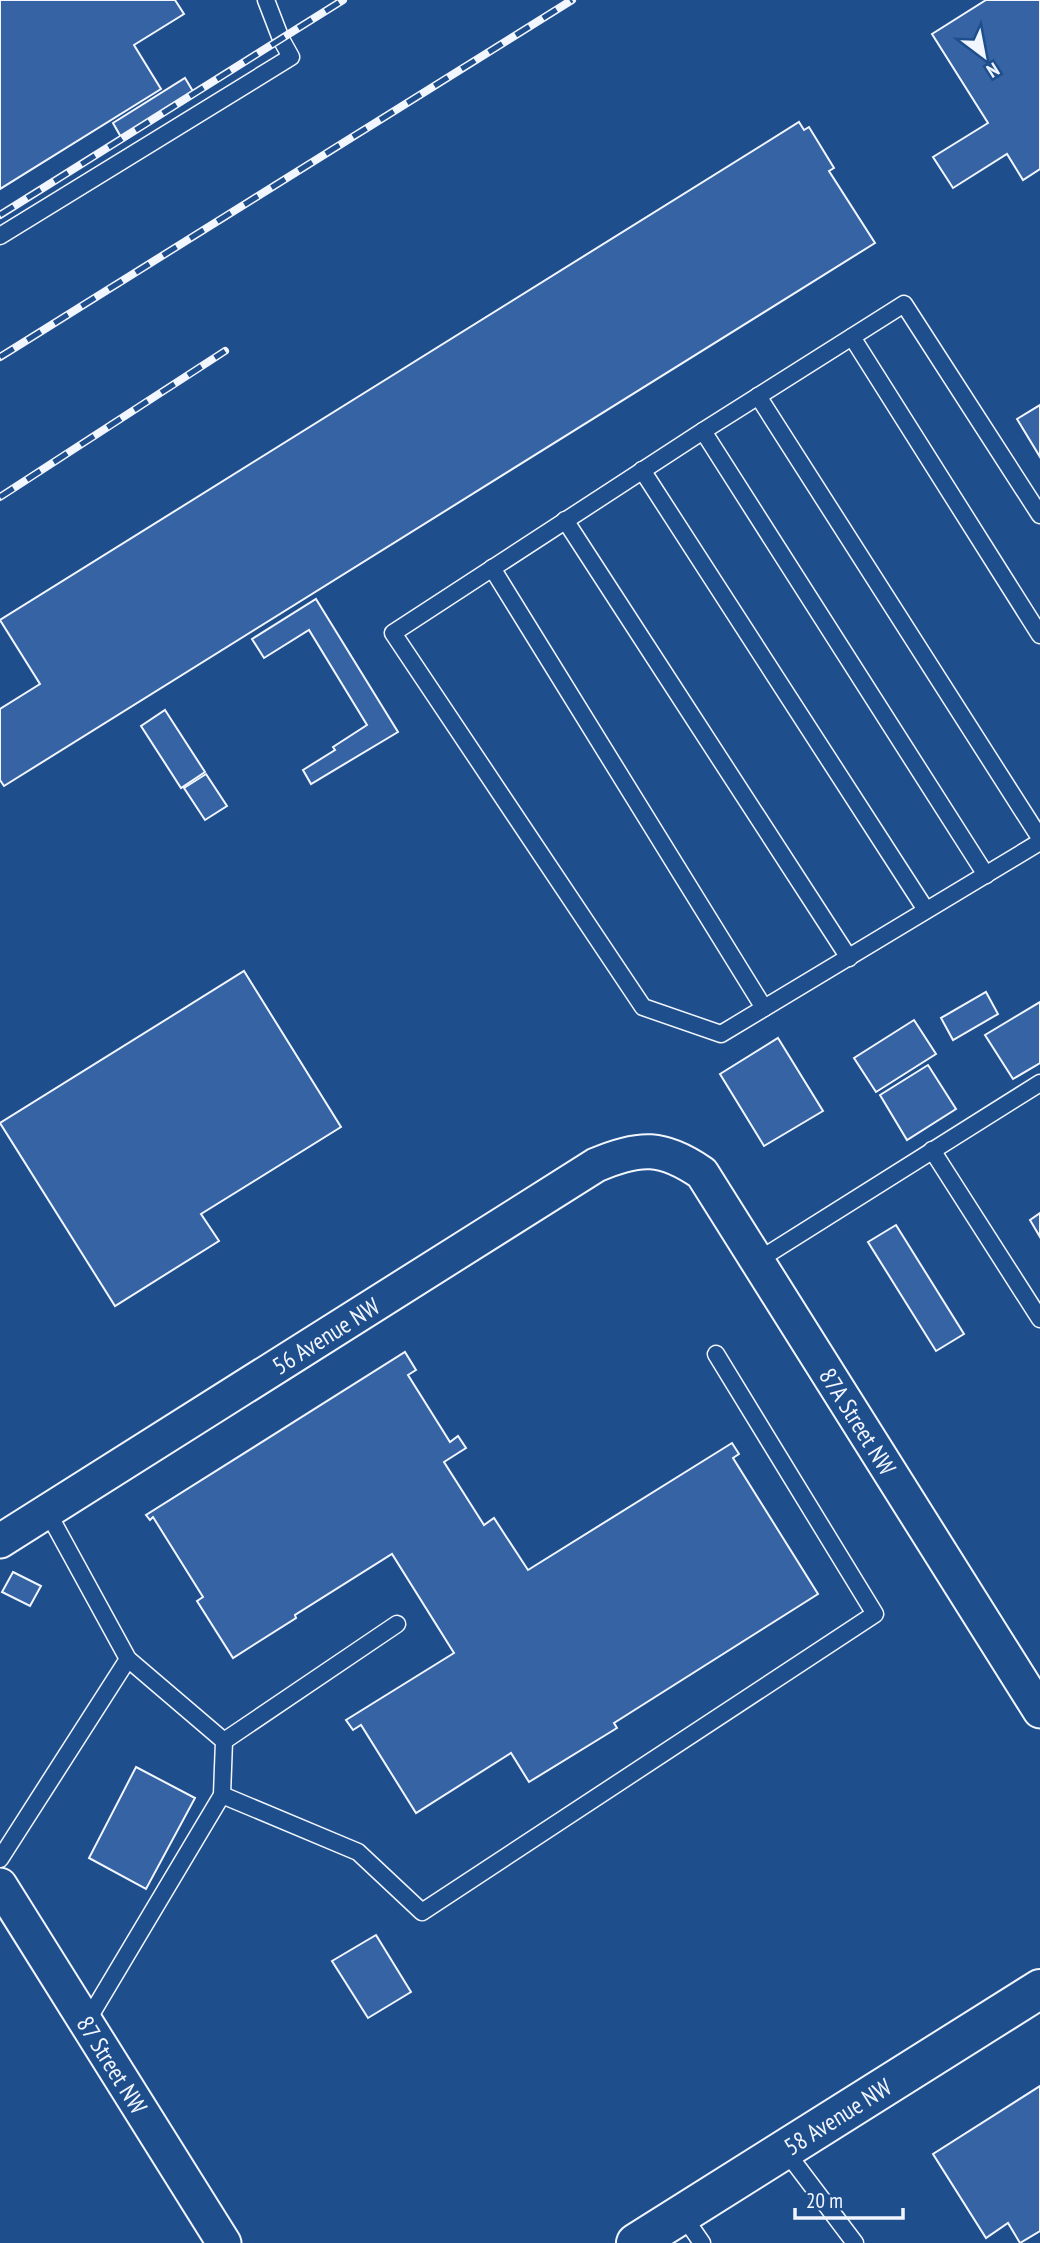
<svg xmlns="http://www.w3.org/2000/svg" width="1040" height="2243" font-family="'PT Sans Narrow',sans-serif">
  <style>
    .building { fill: #3563a3; stroke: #f2f6ff; stroke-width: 2 }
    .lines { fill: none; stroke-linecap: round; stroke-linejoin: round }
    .lane-casing { stroke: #f2f6ff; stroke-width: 19 }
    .street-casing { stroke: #f2f6ff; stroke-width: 37 }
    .secondary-casing { stroke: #f2f6ff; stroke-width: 42 }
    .lane { stroke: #1f4e8c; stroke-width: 16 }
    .street { stroke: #1f4e8c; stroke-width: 33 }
    .secondary { stroke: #1f4e8c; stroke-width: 38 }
    .rail-casing { stroke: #f2f6ff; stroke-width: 8 }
    .rail { stroke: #1f4e8c; stroke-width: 5; stroke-dasharray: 16; stroke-linecap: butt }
    .labels { text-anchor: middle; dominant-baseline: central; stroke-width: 5; stroke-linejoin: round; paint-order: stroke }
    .street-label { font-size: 24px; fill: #f2f6ff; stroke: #1f4e8c }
  </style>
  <rect width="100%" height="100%" fill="#1f4e8c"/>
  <g class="building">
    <path d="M 0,0 L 175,0 L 184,14 L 134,45 L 161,89 L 0,189 Z"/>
    <path d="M 986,0 L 1040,0 L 1040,169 L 1023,180 L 1007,154 L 953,188 L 933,157 L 988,123 L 932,34 Z"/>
    <path d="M 185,78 L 194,93 L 121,137 L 113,123 Z"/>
    <path d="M 799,122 L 804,130 L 809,127 L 834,168 L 829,171 L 875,243 L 4,786 L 0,780 L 0,709 L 40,684 L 0,620 Z"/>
    <path d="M 1040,405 L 1040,457 L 1017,419 Z"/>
    <path d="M 316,599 L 398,732 L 311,784 L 303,770 L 335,750 L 333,747 L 367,725 L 309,630 L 264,658 L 252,639 Z"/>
    <path d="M 165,710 L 205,772 L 181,788 L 141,726 Z"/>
    <path d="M 206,774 L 227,806 L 205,820 L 184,788 Z"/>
    <path d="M 244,971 L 341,1127 L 201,1214 L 219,1241 L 115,1306 L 0,1123 Z"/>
    <path d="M 986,992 L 998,1014 L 953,1040 L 941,1018 Z"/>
    <path d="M 1040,1002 L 1040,1063 L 1013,1079 L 985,1035 Z"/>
    <path d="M 914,1020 L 936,1054 L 876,1092 L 854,1058 Z"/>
    <path d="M 778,1038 L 823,1111 L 764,1146 L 720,1074 Z"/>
    <path d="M 928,1065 L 956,1109 L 907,1140 L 880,1095 Z"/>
    <path d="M 1040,1213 L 1040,1237 L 1030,1220 Z"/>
    <path d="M 896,1225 L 964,1334 L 936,1351 L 868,1242 Z"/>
    <path d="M 405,1352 L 416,1370 L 408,1375 L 450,1442 L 458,1436 L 466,1448 L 444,1462 L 484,1525 L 494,1518 L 528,1570 L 732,1443 L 739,1454 L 733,1458 L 818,1594 L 614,1723 L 617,1728 L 529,1782 L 511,1753 L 416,1813 L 361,1725 L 353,1730 L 346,1720 L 454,1653 L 392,1554 L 295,1615 L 296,1618 L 233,1658 L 197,1601 L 203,1597 L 153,1517 L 150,1520 L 146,1515 Z"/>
    <path d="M 13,1572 L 41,1586 L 30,1606 L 2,1592 Z"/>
    <path d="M 136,1767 L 195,1798 L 146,1889 L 89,1858 Z"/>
    <path d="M 376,1935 L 411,1992 L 368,2018 L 332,1961 Z"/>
    <path d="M 1040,2086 L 1040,2231 L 1020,2243 L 1008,2223 L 986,2238 L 933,2154 Z"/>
  </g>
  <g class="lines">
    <defs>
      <g id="lane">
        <path d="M 0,236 L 291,57 L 281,39 L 266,0"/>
        <path d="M 852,337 L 1040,635"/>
        <path d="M 758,396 L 1040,838"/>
        <path d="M 703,431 L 986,875"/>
        <path d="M 642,470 L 926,910"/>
        <path d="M 1040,515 L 904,304 L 703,431 L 393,633 L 643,1007 L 721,1034 L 1040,842"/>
        <path d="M 565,520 L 849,958"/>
        <path d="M 492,568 L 764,1008"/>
        <path d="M 932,1150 L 1040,1319"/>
        <path d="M 757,1261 L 1040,1083"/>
        <path d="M 47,1511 L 128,1659 L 224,1741 L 222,1795 L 86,2023"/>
        <path d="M 224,1741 L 397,1624"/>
        <path d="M 222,1795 L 358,1852 L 422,1912 L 875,1614 L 716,1354"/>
        <path d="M 0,1859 L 128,1659"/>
        <path d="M 784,2149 L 855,2243"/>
        <path d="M 682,2214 L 702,2243"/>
      </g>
      <g id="street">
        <path id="s1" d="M 0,1541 L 596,1165 C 640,1146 663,1146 702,1173 L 1040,1711"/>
        <path id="s2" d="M 0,1885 L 224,2243"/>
      </g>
      <g id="secondary">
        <path id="s3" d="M 636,2243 L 1040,1989"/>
      </g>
    </defs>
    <use href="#lane" class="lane-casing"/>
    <use href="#street" class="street-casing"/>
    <use href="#secondary" class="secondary-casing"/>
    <use href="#lane" class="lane"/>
    <use href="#street" class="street"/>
    <use href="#secondary" class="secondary"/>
    <defs>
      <g id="rail">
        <path d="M 0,215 L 343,0"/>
        <path d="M 0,357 L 572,0"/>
        <path d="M 0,497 L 225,351"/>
      </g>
    </defs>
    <use href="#rail" class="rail-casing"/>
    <use href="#rail" class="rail"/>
  </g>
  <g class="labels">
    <g class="street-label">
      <text stroke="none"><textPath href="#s1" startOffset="385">56 Avenue NW</textPath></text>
      <text stroke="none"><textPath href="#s1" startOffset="1111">87A Street NW</textPath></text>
      <text stroke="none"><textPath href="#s2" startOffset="212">87 Street NW</textPath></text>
      <text stroke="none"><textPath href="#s3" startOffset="238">58 Avenue NW</textPath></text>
    </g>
  </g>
  <g transform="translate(984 56) rotate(148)" stroke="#1f4e8c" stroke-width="5" paint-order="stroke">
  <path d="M0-5L12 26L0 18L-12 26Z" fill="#f2f6ff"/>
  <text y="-10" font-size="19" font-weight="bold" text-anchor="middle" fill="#f2f6ff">N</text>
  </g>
  <path d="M795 2208v10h108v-10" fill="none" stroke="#f2f6ff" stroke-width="3.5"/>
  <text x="806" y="2208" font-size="21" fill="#f2f6ff" stroke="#1f4e8c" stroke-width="5" paint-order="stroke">20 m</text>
</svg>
